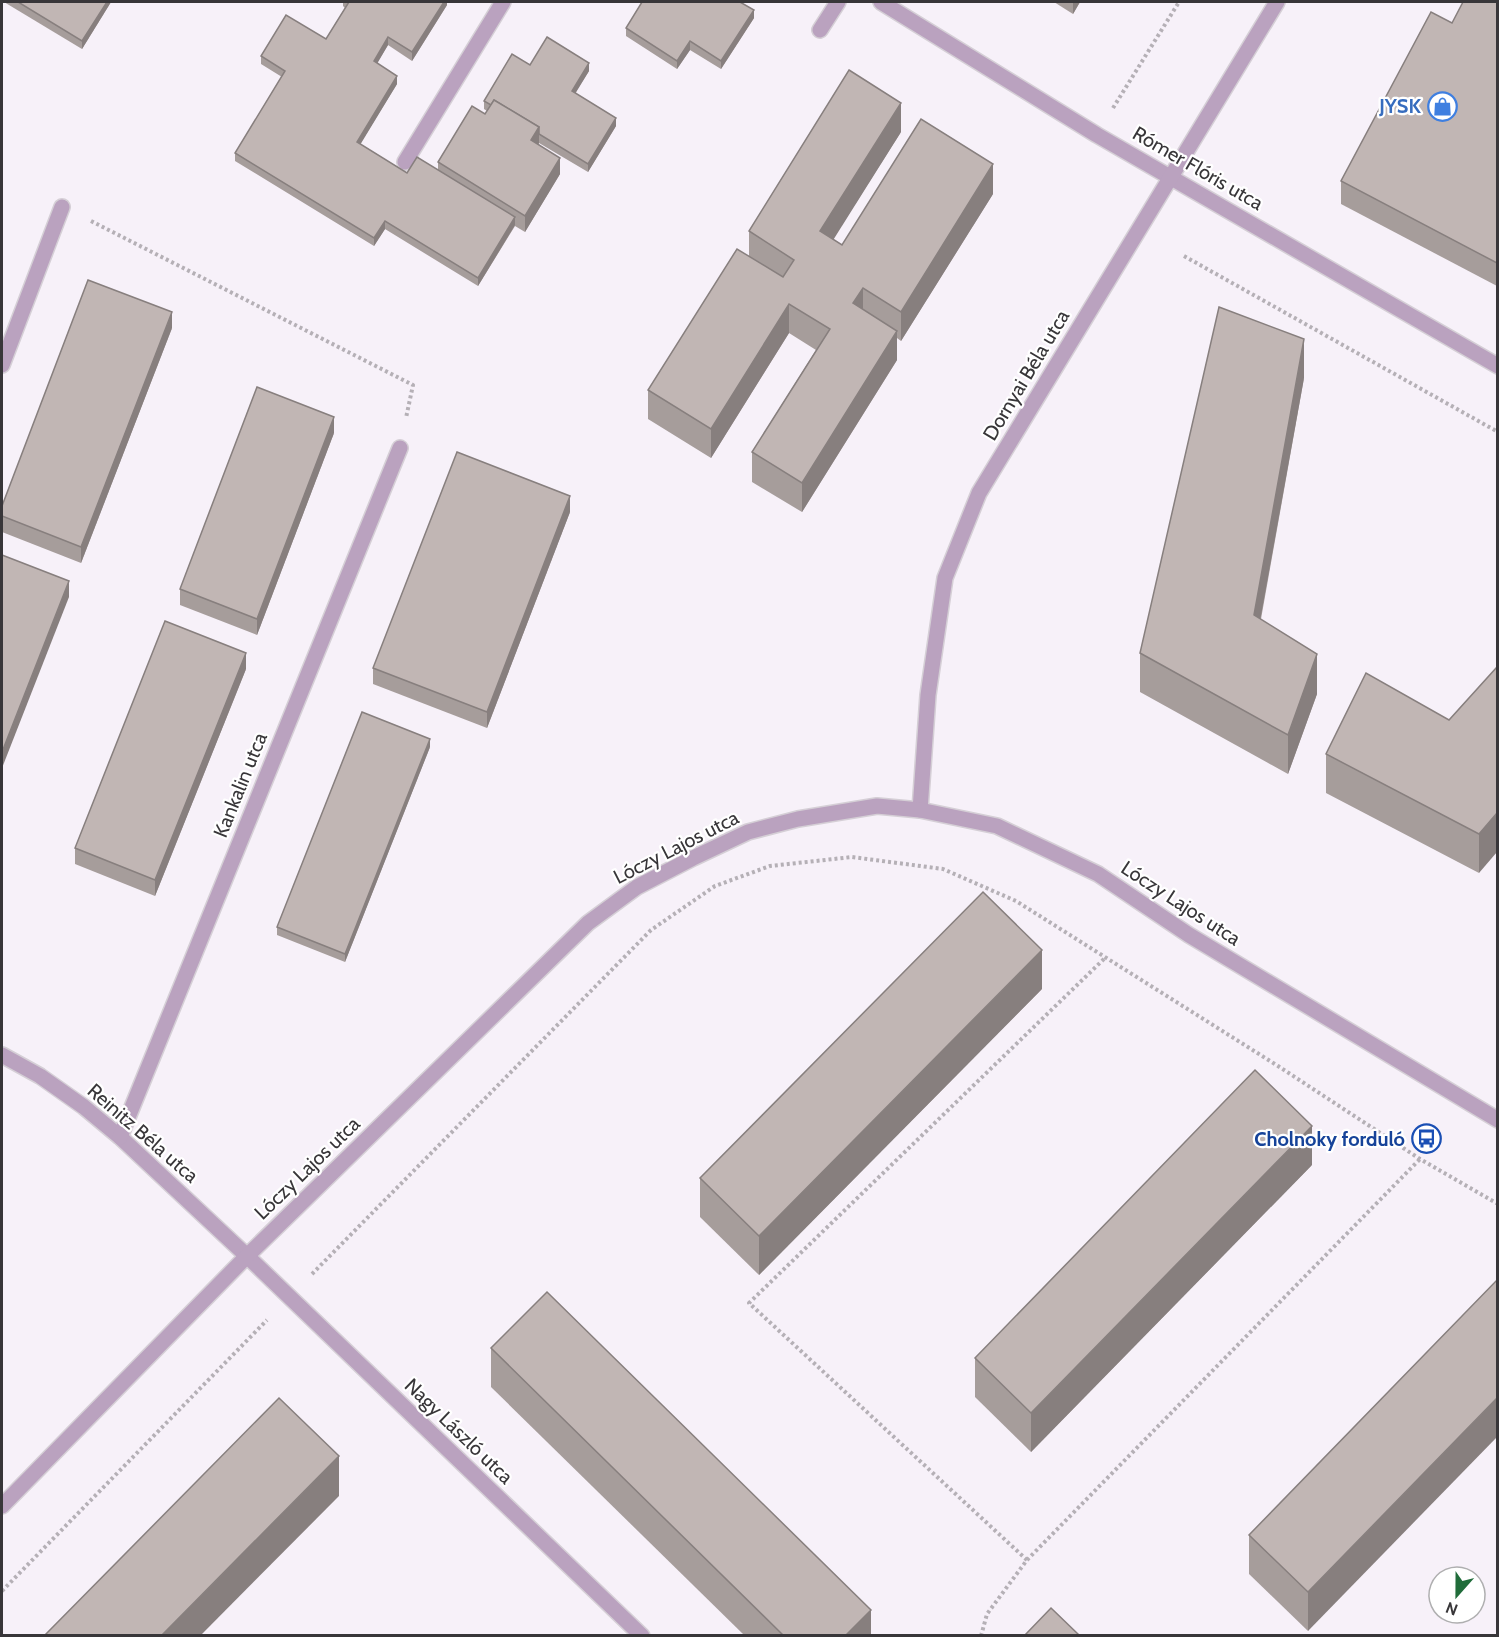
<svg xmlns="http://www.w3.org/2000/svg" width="1499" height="1637" font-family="Cabin,sans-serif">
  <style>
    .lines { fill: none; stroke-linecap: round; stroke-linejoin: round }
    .lane-casing { stroke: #d5cfd6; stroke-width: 18 }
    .street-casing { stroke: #d5cfd6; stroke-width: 18 }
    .path { stroke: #b5b0b6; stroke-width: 4; stroke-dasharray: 3 3; stroke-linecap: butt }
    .lane { stroke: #baa2bf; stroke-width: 15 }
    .street { stroke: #baa2bf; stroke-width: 15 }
    .wall { fill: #a69d9b }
    .shaded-wall { fill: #877f7e }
    .building { fill: #c1b6b4; stroke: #877f7e; stroke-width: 1.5 }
    .labels { text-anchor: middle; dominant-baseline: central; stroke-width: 4.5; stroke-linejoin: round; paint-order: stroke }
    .shop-label { font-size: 20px; font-weight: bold; fill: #366cbe; stroke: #fff; text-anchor: end }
    .street-label { font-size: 20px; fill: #383639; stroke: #fff }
    .transit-label { font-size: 20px; font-weight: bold; fill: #164399; stroke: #fff; text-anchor: end }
  </style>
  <rect width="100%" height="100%" fill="#f7f1f9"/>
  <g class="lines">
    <defs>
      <path id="lane" d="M 820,30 L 838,2"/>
      <g id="street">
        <path d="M 881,2 L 1097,135 L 1498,366"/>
        <path d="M 405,162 L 503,2"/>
        <path d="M 2,365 L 62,207"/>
        <path d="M 920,810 L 928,695 L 945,578 L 979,493 L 1277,2"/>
        <path d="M 2,1055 L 40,1076 L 84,1107 L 120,1137 L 247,1256 L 642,1636"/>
        <path d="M 120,1137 L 400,448"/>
        <path d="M 2,1506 L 247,1256 L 588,923 L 637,887 L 693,858 L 748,832 L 798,819 L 877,806 L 920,810 L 997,826 L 1098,874 L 1189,935 L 1498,1120"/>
      </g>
    </defs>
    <use href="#lane" class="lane-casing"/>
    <use href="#street" class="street-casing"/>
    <g class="path">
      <path d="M 1113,108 L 1179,2"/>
      <path d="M 91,221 L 413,385 L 406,418"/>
      <path d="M 1184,256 L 1498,432"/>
      <path d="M 312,1274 L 651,930 L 715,886 L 770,866 L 852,857 L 943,869 L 1016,901 L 1278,1066 L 1420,1159 L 1498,1204"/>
      <path d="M 1027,1560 L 749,1303 L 1106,957"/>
      <path d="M 2,1591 L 267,1320"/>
      <path d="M 981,1636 L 987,1614 L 1027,1560 L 1420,1159"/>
    </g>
    <use href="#lane" class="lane"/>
    <use href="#street" class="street"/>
  </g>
  <g class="wall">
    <path d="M 4,2 L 111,2 L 82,49 Z"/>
    <path d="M 343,2 L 447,2 L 447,5 L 412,61 L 388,45 L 377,63 L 397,84 L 360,144 L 407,173 L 438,170 L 438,162 L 485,114 L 487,111 L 484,109 L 484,101 L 530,65 L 589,71 L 575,93 L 616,126 L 588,172 L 539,143 L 538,145 L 560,174 L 525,232 L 515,226 L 478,286 L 385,229 L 374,246 L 235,161 L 235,153 L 282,77 L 261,64 L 261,56 L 326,39 L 345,8 L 343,6 Z"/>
    <path d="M 1054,2 L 1080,2 L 1073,14 Z"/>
    <path d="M 1497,2 L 1497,286 L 1341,204 L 1341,181 L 1452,23 Z"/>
    <path d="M 754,18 L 721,69 L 690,50 L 677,69 L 626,36 L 626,28 Z"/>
    <path d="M 901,132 L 833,239 L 842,245 L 993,194 L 901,341 L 897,338 L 897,360 L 802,512 L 752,482 L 752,452 L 816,350 L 789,333 L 711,458 L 648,419 L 648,390 L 749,256 L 749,231 Z"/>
    <path d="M 172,328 L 81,563 L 2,532 L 2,506 Z"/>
    <path d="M 1304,378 L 1261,619 L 1317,694 L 1288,774 L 1140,692 L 1140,653 Z"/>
    <path d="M 334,433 L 257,635 L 180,605 L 180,589 Z"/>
    <path d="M 570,512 L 487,728 L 373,684 L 373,668 Z"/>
    <path d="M 1497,667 L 1479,873 L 1326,793 L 1326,754 L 1449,720 Z"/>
    <path d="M 246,669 L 155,896 L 75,864 L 75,848 Z"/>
    <path d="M 430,747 L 345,962 L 277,935 L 277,927 Z"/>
    <path d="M 1042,989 L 759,1275 L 700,1217 L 700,1178 Z"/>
    <path d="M 1312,1165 L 1031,1452 L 975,1397 L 975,1358 Z"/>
    <path d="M 1497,1280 L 1308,1631 L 1249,1574 L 1249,1535 Z"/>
    <path d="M 491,1348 L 871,1635 L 744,1635 L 491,1387 Z"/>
  </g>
  <g class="shaded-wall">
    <path d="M 107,2 L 111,2 L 82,49 L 82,41 Z"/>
    <path d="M 444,2 L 447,2 L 447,5 L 412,61 L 412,52 Z"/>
    <path d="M 1073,2 L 1080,2 L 1073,14 Z"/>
    <path d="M 754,10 L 754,18 L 721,69 L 721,61 Z"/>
    <path d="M 388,37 L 388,45 L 374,69 L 374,61 Z"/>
    <path d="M 690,41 L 690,50 L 677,69 L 677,61 Z"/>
    <path d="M 589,63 L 589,71 L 572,99 L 572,91 Z"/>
    <path d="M 397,76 L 397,84 L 357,150 L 357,142 Z"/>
    <path d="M 901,103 L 901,132 L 820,261 L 820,231 Z"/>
    <path d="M 616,118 L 616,126 L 588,172 L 588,164 Z"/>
    <path d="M 539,127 L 539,143 L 531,156 L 531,140 Z"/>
    <path d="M 560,158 L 560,174 L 525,232 L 525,216 Z"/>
    <path d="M 993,164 L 993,194 L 901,341 L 901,312 Z"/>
    <path d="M 515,217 L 515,225 L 478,286 L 478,278 Z"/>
    <path d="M 385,221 L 385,229 L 374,246 L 374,238 Z"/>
    <path d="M 863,288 L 863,317 L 853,303 Z"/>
    <path d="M 789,304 L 789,333 L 711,458 L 711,429 Z"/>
    <path d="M 172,312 L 172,328 L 81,563 L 81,547 Z"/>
    <path d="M 897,331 L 897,360 L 802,512 L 802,483 Z"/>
    <path d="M 1304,339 L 1304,378 L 1254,654 L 1254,615 Z"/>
    <path d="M 334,417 L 334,433 L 257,635 L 257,619 Z"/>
    <path d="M 570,496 L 570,512 L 487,728 L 487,712 Z"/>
    <path d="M 69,581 L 69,597 L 2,768 L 2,752 Z"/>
    <path d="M 246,653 L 246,669 L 155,896 L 155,880 Z"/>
    <path d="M 1317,654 L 1317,694 L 1288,774 L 1288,735 Z"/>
    <path d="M 430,739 L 430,747 L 345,962 L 345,954 Z"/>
    <path d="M 1497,813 L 1497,852 L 1479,873 L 1479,834 Z"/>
    <path d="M 1042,950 L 1042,989 L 759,1275 L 759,1236 Z"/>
    <path d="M 1312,1126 L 1312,1165 L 1031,1452 L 1031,1413 Z"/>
    <path d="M 1497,1398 L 1497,1437 L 1308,1631 L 1308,1592 Z"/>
    <path d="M 339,1456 L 339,1496 L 201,1635 L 162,1635 Z"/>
    <path d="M 871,1610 L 871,1635 L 846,1635 Z"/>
  </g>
  <g class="building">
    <path d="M 18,2 L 107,2 L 82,41 Z"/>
    <path d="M 348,2 L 444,2 L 412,52 L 388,37 L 374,61 L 397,76 L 357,142 L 407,173 L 417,157 L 515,217 L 478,278 L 385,221 L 374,238 L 235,153 L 285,71 L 261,56 L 286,15 L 326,39 L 349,2 Z"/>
    <path d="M 642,2 L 740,2 L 754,10 L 721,61 L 690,41 L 677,61 L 626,28 Z"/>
    <path d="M 1463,2 L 1497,2 L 1497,263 L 1341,181 L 1431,12 L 1452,23 Z"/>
    <path d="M 547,37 L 589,63 L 572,91 L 616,118 L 588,164 L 539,134 L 539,127 L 494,100 L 491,105 L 484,101 L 512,54 L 530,65 Z"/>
    <path d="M 849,70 L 901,103 L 820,231 L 842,245 L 921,119 L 993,164 L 901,312 L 863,288 L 853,303 L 897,331 L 802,483 L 752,452 L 830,329 L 789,304 L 711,429 L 648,390 L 737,249 L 783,277 L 794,260 L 749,231 Z"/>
    <path d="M 494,100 L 539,127 L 531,140 L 560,158 L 525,216 L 438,162 L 472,106 L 485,114 Z"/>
    <path d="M 88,280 L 172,312 L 81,547 L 2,516 L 2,506 Z"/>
    <path d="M 1219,307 L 1304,339 L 1254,615 L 1317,654 L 1288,735 L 1140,653 Z"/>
    <path d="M 257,387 L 334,417 L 257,619 L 180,589 Z"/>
    <path d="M 457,452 L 570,496 L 487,712 L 373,668 Z"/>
    <path d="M 2,555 L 69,581 L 2,752 Z"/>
    <path d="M 165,621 L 246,653 L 155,880 L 75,848 Z"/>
    <path d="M 1497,667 L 1497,813 L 1479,834 L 1326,754 L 1366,673 L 1449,720 Z"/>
    <path d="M 362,712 L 430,739 L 345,954 L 277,927 Z"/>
    <path d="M 983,892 L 1042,950 L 759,1236 L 700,1178 Z"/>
    <path d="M 1255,1070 L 1312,1126 L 1031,1413 L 975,1358 Z"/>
    <path d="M 1497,1280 L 1497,1398 L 1308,1592 L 1249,1535 Z"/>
    <path d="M 547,1292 L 871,1610 L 846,1635 L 783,1635 L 491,1348 Z"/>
    <path d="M 279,1398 L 339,1456 L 162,1635 L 45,1635 Z"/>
    <path d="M 1051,1608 L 1079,1635 L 1025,1635 Z"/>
  </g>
  <defs>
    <symbol id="shop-ring" viewBox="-11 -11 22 22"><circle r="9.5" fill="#fff" stroke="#3f7fe0" stroke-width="1.5"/><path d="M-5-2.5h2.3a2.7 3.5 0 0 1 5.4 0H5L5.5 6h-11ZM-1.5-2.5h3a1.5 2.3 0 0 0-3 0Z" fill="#3f7fe0"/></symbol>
    <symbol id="bus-ring" viewBox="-11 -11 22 22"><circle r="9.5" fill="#fff" stroke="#1a4fb4" stroke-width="1.5"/><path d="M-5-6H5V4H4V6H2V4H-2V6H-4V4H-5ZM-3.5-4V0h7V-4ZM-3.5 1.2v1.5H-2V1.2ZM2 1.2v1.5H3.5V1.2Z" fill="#1a4fb4"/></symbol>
  </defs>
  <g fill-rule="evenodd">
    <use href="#shop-ring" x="1426" y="90" width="33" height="33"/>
    <use href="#bus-ring" x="1410" y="1122" width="33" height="33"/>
  </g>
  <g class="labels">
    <g class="shop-label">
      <text x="1421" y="106">JYSK</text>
    </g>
    <g class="street-label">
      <text transform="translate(1198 168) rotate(30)">Rómer Flóris utca</text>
      <text transform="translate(1026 375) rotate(-59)">Dornyai Béla utca</text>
      <text transform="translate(240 785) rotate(-68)">Kankalin utca</text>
      <text transform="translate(676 847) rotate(-27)">Lóczy Lajos utca</text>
      <text transform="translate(1181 903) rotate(33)">Lóczy Lajos utca</text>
      <text transform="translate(143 1133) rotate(41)">Reinitz Béla utca</text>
      <text transform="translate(307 1168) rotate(-44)">Lóczy Lajos utca</text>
      <text transform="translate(459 1431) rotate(44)">Nagy László utca</text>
    </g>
    <g class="transit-label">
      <text x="1405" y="1139">Cholnoky forduló</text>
    </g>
  </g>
  <rect width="1499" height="1637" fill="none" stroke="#383639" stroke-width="6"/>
  <g transform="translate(1457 1595) rotate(201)"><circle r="28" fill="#ffffff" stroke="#afafb0" stroke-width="1.5"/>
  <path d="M0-4.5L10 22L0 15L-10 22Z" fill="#206c3a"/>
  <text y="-9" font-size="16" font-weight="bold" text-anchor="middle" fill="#383639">N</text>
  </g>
</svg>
